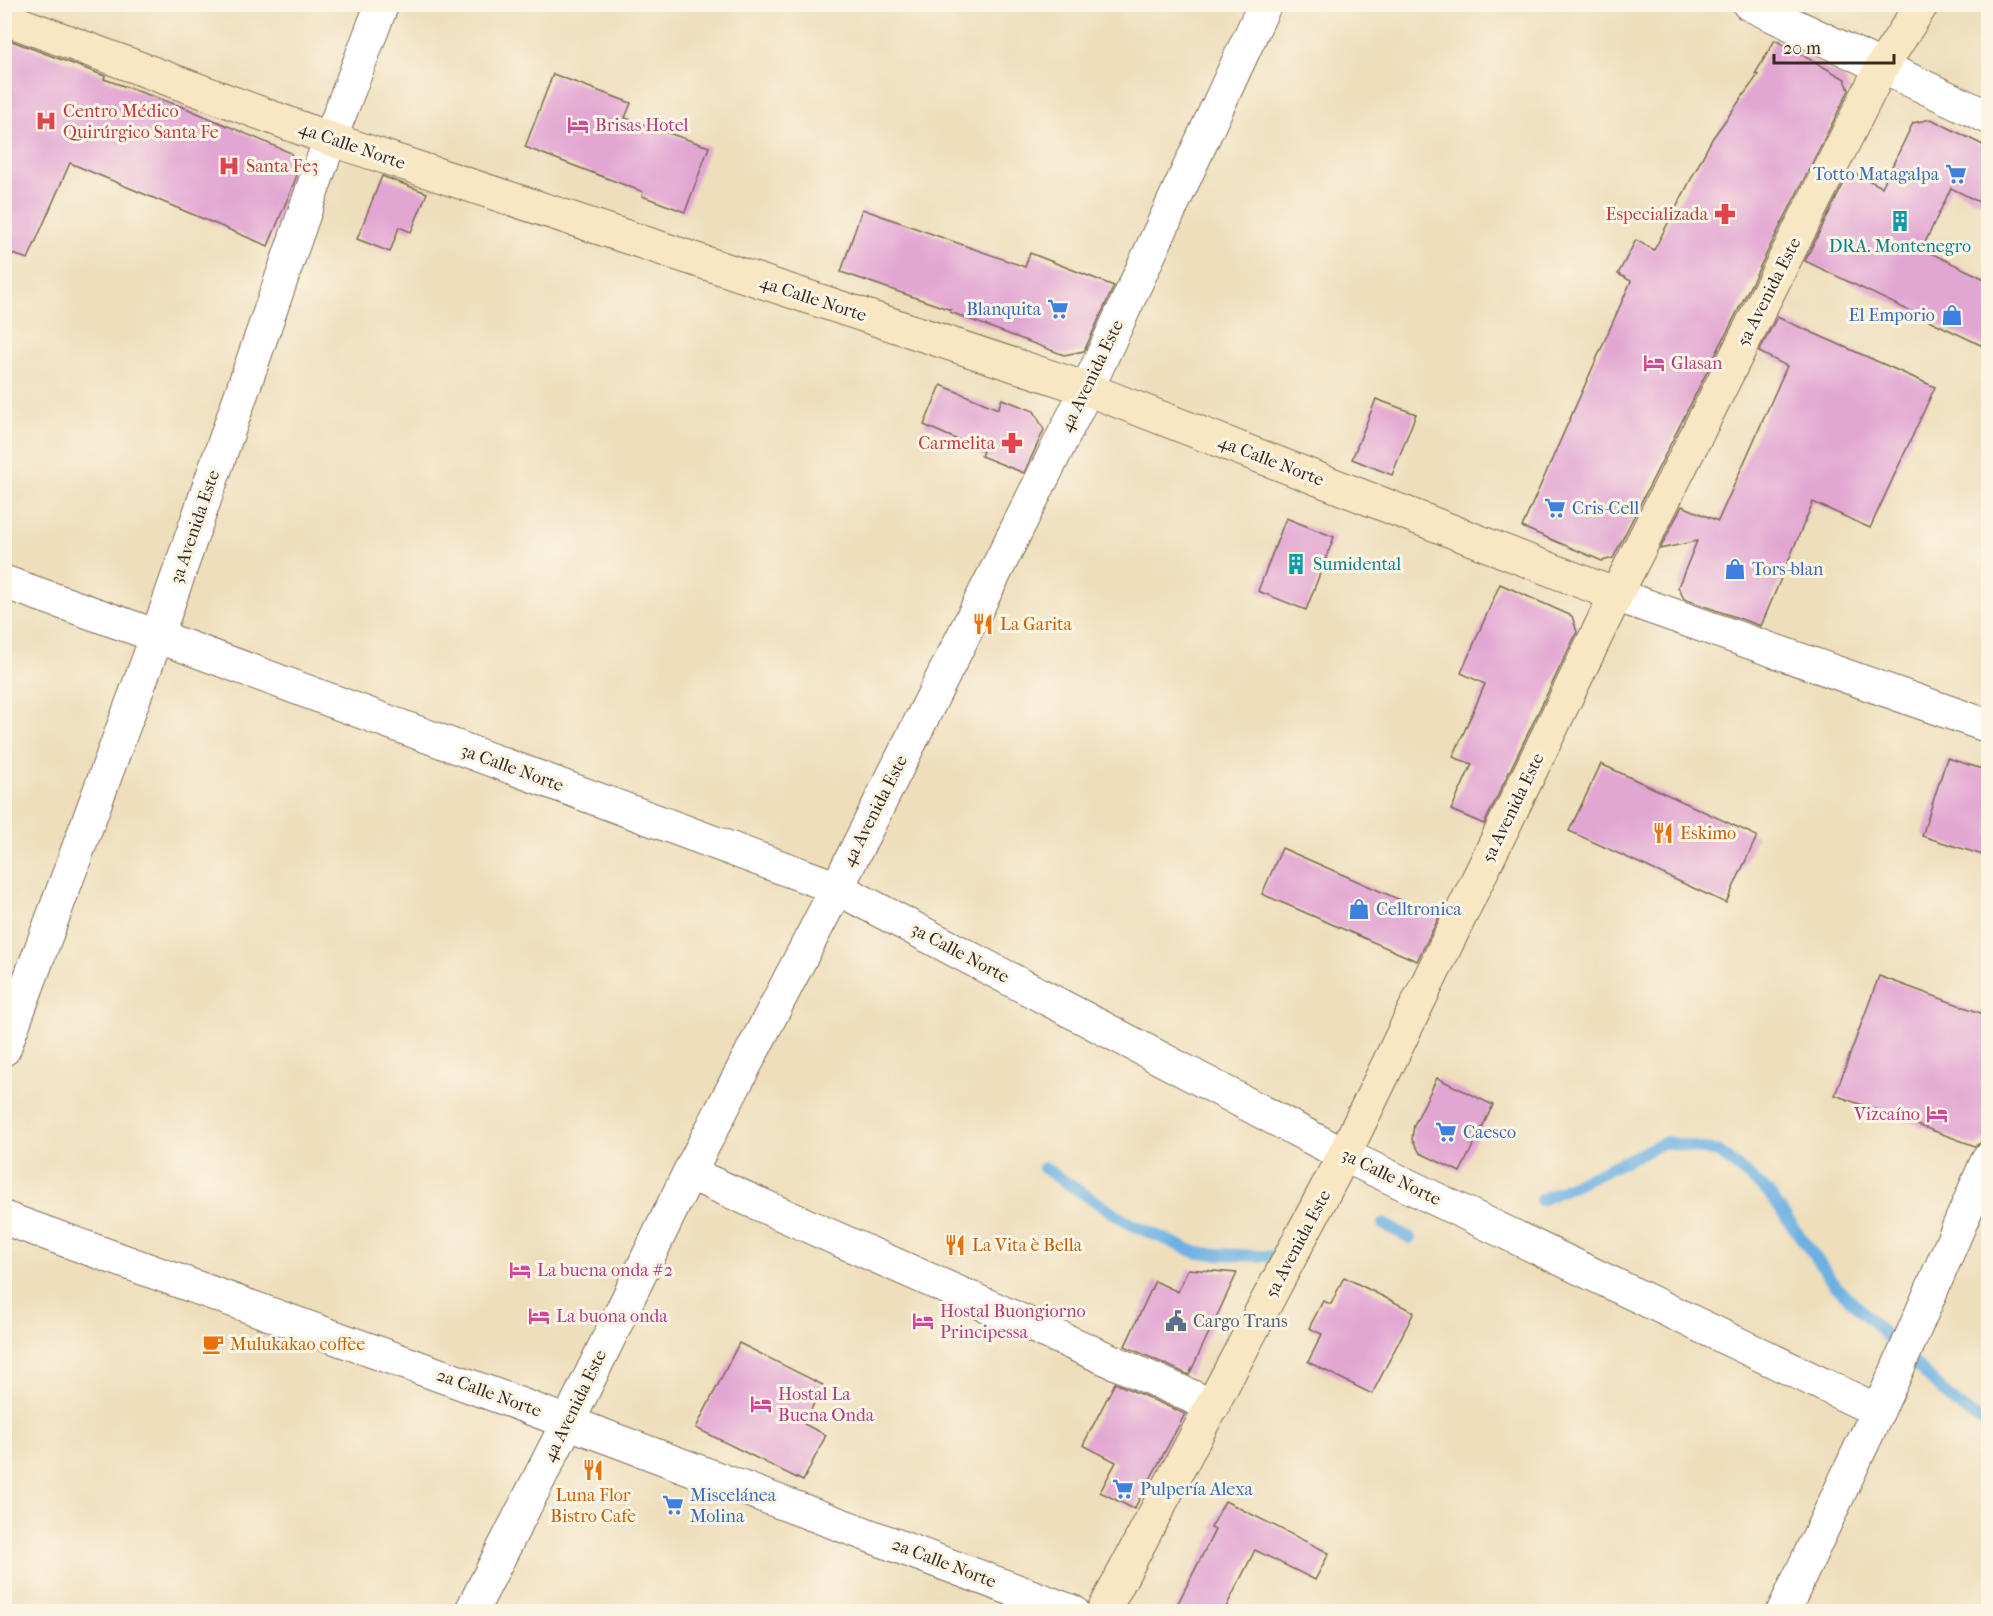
<svg xmlns="http://www.w3.org/2000/svg" width="1993" height="1616" font-family="'IM FELL French Canon',serif">
  <style>
    .lines { fill: none; stroke-linecap: round; stroke-linejoin: round }
    .stream { stroke: #6cb1e2; stroke-width: 12 }
    .building { fill: #e2a6d3 }
    .street-casing { stroke: #7a6955; stroke-width: 35 }
    .secondary-casing { stroke: #7a6955; stroke-width: 35 }
    .street { stroke: #fff; stroke-width: 33 }
    .secondary { stroke: #f9e7c3; stroke-width: 33 }
    .labels { text-anchor: middle; dominant-baseline: central; stroke-width: 6; stroke-linejoin: round; paint-order: stroke }
    .health-label { font-size: 18px; fill: #be3a42; stroke: #fcf5e5; text-anchor: start }
    .hotel-label { font-size: 18px; fill: #b23c85; stroke: #fcf5e5; text-anchor: start }
    .street-label { font-size: 18px; fill: #3b2a1e; stroke: #fcf5e5 }
    .shop-label { font-size: 18px; fill: #366cbe; stroke: #fcf5e5; text-anchor: start }
    .culture-label { font-size: 18px; fill: #0d838f; stroke: #fcf5e5 }
    .food-label { font-size: 18px; fill: #c56008; stroke: #fcf5e5; text-anchor: start }
    .service-label { font-size: 18px; fill: #4e5e75; stroke: #fcf5e5; text-anchor: start }
  </style>
  <rect width="100%" height="100%" fill="#fcf5e5"/>
  <filter id="ink" filterUnits="userSpaceOnUse"><feTurbulence type="fractalNoise" baseFrequency=".0167" numOctaves="2"/><feDisplacementMap in="SourceGraphic" scale="12" xChannelSelector="R" yChannelSelector="G"/><feConvolveMatrix kernelMatrix="1 2 1 2 8 2 1 2 1" color-interpolation-filters="sRGB"/></filter>
  <filter id="wash" filterUnits="userSpaceOnUse"><feTurbulence type="fractalNoise" baseFrequency=".008" numOctaves="4" result="noise"/><feDisplacementMap in="SourceGraphic" scale="24" xChannelSelector="R" yChannelSelector="G"/><feGaussianBlur stdDeviation="1.35" result="paint"/><feColorMatrix in="noise" values="0 0 0 0 0 0 0 0 0 0 0 0 0 0 0 0 0 1.4 0 .05"/><feComposite in="paint" operator="in"/></filter>
  <g filter="url(#wash)">
    <rect width="100%" height="100%" fill="#eedebc"/>
    <g class="lines">
      <g class="stream">
        <path d="M 1044,1168 L 1130,1224 L 1197,1253 L 1281,1257"/>
        <path d="M 1541,1200 L 1666,1142 L 1719,1152 L 1768,1192 L 1836,1286 L 1956,1404 L 1988,1425"/>
        <path d="M 1383,1224 L 1410,1238"/>
      </g>
    </g>
    <g id="blocks">
      <g class="building">
        <path d="M 4,38 L 105,76 L 104,79 L 188,109 L 291,153 L 296,178 L 268,246 L 70,163 L 28,259 L 4,251 Z"/>
        <path d="M 1775,40 L 1845,79 L 1849,90 L 1613,558 L 1602,561 L 1522,527 L 1631,281 L 1618,274 L 1636,240 L 1654,250 L 1712,139 L 1758,75 L 1755,74 Z"/>
        <path d="M 553,74 L 631,103 L 625,118 L 709,147 L 685,212 L 642,196 L 643,192 L 525,147 Z"/>
        <path d="M 1931,119 L 1989,148 L 1989,207 L 1951,188 L 1922,249 L 1989,281 L 1989,349 L 1805,261 L 1850,171 L 1882,187 L 1913,123 Z"/>
        <path d="M 382,176 L 427,193 L 411,232 L 399,227 L 390,252 L 357,239 Z"/>
        <path d="M 862,209 L 1025,267 L 1030,253 L 1114,286 L 1084,351 L 1064,355 L 950,312 L 951,310 L 841,272 Z"/>
        <path d="M 1777,317 L 1935,387 L 1870,528 L 1813,502 L 1761,626 L 1684,599 L 1678,587 L 1697,541 L 1660,549 L 1682,506 L 1718,521 L 1787,366 L 1759,352 Z"/>
        <path d="M 941,385 L 998,409 L 1002,399 L 1034,411 L 1044,430 L 1024,473 L 981,456 L 983,451 L 924,425 Z"/>
        <path d="M 1376,399 L 1416,414 L 1392,475 L 1352,459 Z"/>
        <path d="M 1286,518 L 1334,537 L 1306,610 L 1258,591 Z"/>
        <path d="M 1500,584 L 1572,616 L 1577,632 L 1484,824 L 1451,810 L 1472,764 L 1453,757 L 1485,684 L 1461,673 Z"/>
        <path d="M 1947,758 L 1989,771 L 1989,857 L 1922,836 Z"/>
        <path d="M 1601,764 L 1757,836 L 1726,903 L 1569,831 Z"/>
        <path d="M 1282,848 L 1439,917 L 1417,961 L 1262,894 Z"/>
        <path d="M 1879,976 L 1989,1016 L 1989,1132 L 1985,1141 L 1975,1146 L 1835,1095 Z"/>
        <path d="M 1437,1078 L 1493,1105 L 1460,1172 L 1420,1153 L 1412,1139 L 1414,1125 Z"/>
        <path d="M 1188,1269 L 1237,1273 L 1189,1375 L 1125,1346 L 1155,1281 L 1178,1292 Z"/>
        <path d="M 1344,1277 L 1414,1312 L 1372,1394 L 1308,1362 L 1322,1334 L 1309,1328 L 1323,1301 L 1331,1304 Z"/>
        <path d="M 739,1343 L 823,1385 L 804,1424 L 826,1435 L 803,1481 L 696,1428 Z"/>
        <path d="M 1115,1383 L 1185,1414 L 1134,1509 L 1100,1492 L 1116,1462 L 1083,1445 Z"/>
        <path d="M 1225,1501 L 1329,1553 L 1315,1580 L 1255,1550 L 1224,1611 L 1174,1611 L 1215,1530 L 1211,1528 Z"/>
      </g>
    </g>
  </g>
  <g filter="url(#ink)">
    <use href="#blocks" fill-opacity="0" stroke="#7a6955" stroke-width="1.5"/>
    <g class="lines">
      <defs>
        <g id="street">
          <path d="M 1749,4 L 1988,117"/>
          <path d="M 4,582 L 157,636 L 837,888 L 1344,1155 L 1878,1411"/>
          <path d="M 1616,595 L 1988,726"/>
          <path d="M 4,1049 L 157,636 L 330,139 L 382,4"/>
          <path d="M 689,1173 L 1213,1406"/>
          <path d="M 4,1218 L 503,1398 L 1073,1612"/>
          <path d="M 471,1612 L 568,1422 L 689,1173 L 837,888 L 1087,389 L 1265,4"/>
          <path d="M 1783,1612 L 1894,1377 L 1988,1159"/>
        </g>
        <g id="secondary">
          <path d="M 4,18 L 330,139 L 1087,389 L 1616,595"/>
          <path d="M 1103,1612 L 1344,1155 L 1616,595 L 1881,68 L 1922,4"/>
        </g>
      </defs>
      <use href="#street" class="street-casing"/>
      <use href="#secondary" class="secondary-casing"/>
      <use href="#street" class="street"/>
      <use href="#secondary" class="secondary"/>
    </g>
  </g>
  <defs>
    <symbol id="hospital-bare" viewBox="-9 -9 18 18"><path d="M-5-5h3v3.5h4V-5h3V5h-3V1.5h-4V5h-3Z" fill="#e0444e" stroke="#fcf5e5" stroke-width="2.5" paint-order="stroke"/></symbol>
    <symbol id="hotel-bare" viewBox="-9 -9 18 18"><path d="M-6-4.5h1.5V1H6V5H4.5V3h-9V5H-6ZM-4 0a1.8 1.8 0 1 1 3.6 0ZM.5 0V-2.5h3Q6-2.5 6 0Z" fill="#d1479c" stroke="#fcf5e5" stroke-width="2.5" paint-order="stroke"/></symbol>
    <symbol id="supermarket-bare" viewBox="-9 -9 18 18"><path d="M-6-5.5h2.5l.6 2H6L4.5 2H-2.5L-4.4-4H-6ZM-1.5 3.2a1.3 1.3 0 1 0 .1 0ZM3 3.2a1.3 1.3 0 1 0 .1 0Z" fill="#3f7fe0" stroke="#fcf5e5" stroke-width="2.5" paint-order="stroke"/></symbol>
    <symbol id="pharmacy-bare" viewBox="-9 -9 18 18"><path d="M-2-6h4v4h4v4h-4v4h-4v-4h-4v-4h4Z" fill="#e0444e" stroke="#fcf5e5" stroke-width="2.5" paint-order="stroke"/></symbol>
    <symbol id="building-bare" viewBox="-9 -9 18 18"><path d="M-4-6H4V6H1V3H-1V6H-4ZM-2.5-4.3h1.7v1.8h-1.7ZM.8-4.3h1.7v1.8H.8ZM-2.5-1h1.7V.8h-1.7ZM.8-1h1.7V.8H.8Z" fill="#0f9aa8" stroke="#fcf5e5" stroke-width="2.5" paint-order="stroke"/></symbol>
    <symbol id="shop-bare" viewBox="-9 -9 18 18"><path d="M-5-2.5h2.3a2.7 3.5 0 0 1 5.4 0H5L5.5 6h-11ZM-1.5-2.5h3a1.5 2.3 0 0 0-3 0Z" fill="#3f7fe0" stroke="#fcf5e5" stroke-width="2.5" paint-order="stroke"/></symbol>
    <symbol id="restaurant-bare" viewBox="-9 -9 18 18"><path d="M-5-6h1v4h1v-4h1v4h1v-4h1v5L-1.5 .5V6h-2V.5L-5-1ZM5-6V6H3V1.5H1.5Q1.5-4 5-6Z" fill="#e8710a" stroke="#fcf5e5" stroke-width="2.5" paint-order="stroke"/></symbol>
    <symbol id="civic-bare" viewBox="-9 -9 18 18"><path d="M-.6-6.5H3V-4.5H.6V-3L4-1V1h2V6H-6V1h2V-1L-.6-3ZM-1.2 2.5V6h2.4V2.5Z" fill="#5c6f8a" stroke="#fcf5e5" stroke-width="2.5" paint-order="stroke"/></symbol>
    <symbol id="cafe-bare" viewBox="-9 -9 18 18"><path d="M-5.5-4.5H6V0H3Q3 3.5 0 3.5H-2.5Q-5.5 3.5-5.5 0ZM3-3.2v2h1.7v-2ZM-6 4.5H4V6H-6Z" fill="#e8710a" stroke="#fcf5e5" stroke-width="2.5" paint-order="stroke"/></symbol>
  </defs>
  <g fill-rule="evenodd">
    <use href="#hospital-bare" x="31" y="106" width="30" height="30"/>
    <use href="#hotel-bare" x="563" y="110" width="30" height="30"/>
    <use href="#hospital-bare" x="214" y="151" width="30" height="30"/>
    <use href="#supermarket-bare" x="1941" y="159" width="30" height="30"/>
    <use href="#pharmacy-bare" x="1710" y="199" width="30" height="30"/>
    <use href="#building-bare" x="1885" y="206" width="30" height="30"/>
    <use href="#supermarket-bare" x="1043" y="294" width="30" height="30"/>
    <use href="#shop-bare" x="1937" y="300" width="30" height="30"/>
    <use href="#hotel-bare" x="1639" y="348" width="30" height="30"/>
    <use href="#pharmacy-bare" x="997" y="428" width="30" height="30"/>
    <use href="#supermarket-bare" x="1540" y="493" width="30" height="30"/>
    <use href="#building-bare" x="1281" y="549" width="30" height="30"/>
    <use href="#shop-bare" x="1720" y="554" width="30" height="30"/>
    <use href="#restaurant-bare" x="968" y="609" width="30" height="30"/>
    <use href="#restaurant-bare" x="1648" y="818" width="30" height="30"/>
    <use href="#shop-bare" x="1344" y="894" width="30" height="30"/>
    <use href="#hotel-bare" x="1922" y="1099" width="30" height="30"/>
    <use href="#supermarket-bare" x="1431" y="1117" width="30" height="30"/>
    <use href="#restaurant-bare" x="940" y="1230" width="30" height="30"/>
    <use href="#hotel-bare" x="505" y="1255" width="30" height="30"/>
    <use href="#hotel-bare" x="524" y="1301" width="30" height="30"/>
    <use href="#hotel-bare" x="908" y="1306" width="30" height="30"/>
    <use href="#civic-bare" x="1161" y="1306" width="30" height="30"/>
    <use href="#cafe-bare" x="198" y="1329" width="30" height="30"/>
    <use href="#hotel-bare" x="746" y="1389" width="30" height="30"/>
    <use href="#restaurant-bare" x="578" y="1455" width="30" height="30"/>
    <use href="#supermarket-bare" x="1108" y="1474" width="30" height="30"/>
    <use href="#supermarket-bare" x="658" y="1490" width="30" height="30"/>
  </g>
  <g class="labels">
    <g class="health-label">
      <text x="63" y="111">Centro Médico<tspan x="63" dy="21">Quirúrgico Santa Fe</tspan></text>
      <text x="246" y="166">Santa Fe3</text>
      <text x="1708" y="214" text-anchor="end">Especializada</text>
      <text x="995" y="443" text-anchor="end">Carmelita</text>
    </g>
    <g class="hotel-label">
      <text x="595" y="125">Brisas Hotel</text>
      <text x="1671" y="363">Glasan</text>
      <text x="1920" y="1114" text-anchor="end">Vizcaíno</text>
      <text x="537" y="1270">La buena onda #2</text>
      <text x="940" y="1311">Hostal Buongiorno<tspan x="940" dy="21">Principessa</tspan></text>
      <text x="556" y="1316">La buona onda</text>
      <text x="778" y="1394">Hostal La<tspan x="778" dy="21">Buena Onda</tspan></text>
    </g>
    <g class="street-label">
      <text transform="translate(352 146) rotate(19)">4a Calle Norte</text>
      <text transform="translate(1769 292) rotate(-63)">5a Avenida Este</text>
      <text transform="translate(813 299) rotate(18)">4a Calle Norte</text>
      <text transform="translate(1092 376) rotate(-64)">4a Avenida Este</text>
      <text transform="translate(1271 461) rotate(21)">4a Calle Norte</text>
      <text transform="translate(195 527) rotate(-71)">3a Avenida Este</text>
      <text transform="translate(512 768) rotate(20)">3a Calle Norte</text>
      <text transform="translate(1513 808) rotate(-64)">5a Avenida Este</text>
      <text transform="translate(875 811) rotate(-63)">4a Avenida Este</text>
      <text transform="translate(960 953) rotate(28)">3a Calle Norte</text>
      <text transform="translate(1391 1177) rotate(26)">3a Calle Norte</text>
      <text transform="translate(1298 1244) rotate(-62)">5a Avenida Este</text>
      <text transform="translate(489 1393) rotate(20)">2a Calle Norte</text>
      <text transform="translate(575 1406) rotate(-64)">4a Avenida Este</text>
      <text transform="translate(944 1563) rotate(21)">2a Calle Norte</text>
    </g>
    <g class="shop-label">
      <text x="1939" y="174" text-anchor="end">Totto Matagalpa</text>
      <text x="1041" y="309" text-anchor="end">Blanquita</text>
      <text x="1935" y="315" text-anchor="end">El Emporio</text>
      <text x="1572" y="508">Cris-Cell</text>
      <text x="1752" y="569">Tors-blan</text>
      <text x="1376" y="909">Celltronica</text>
      <text x="1463" y="1132">Caesco</text>
      <text x="1140" y="1489">Pulpería Alexa</text>
      <text x="690" y="1495">Miscelánea<tspan x="690" dy="21">Molina</tspan></text>
    </g>
    <g class="culture-label">
      <text x="1900" y="246">DRA. Montenegro</text>
      <text x="1313" y="564" text-anchor="start">Sumidental</text>
    </g>
    <g class="food-label">
      <text x="1000" y="624">La Garita</text>
      <text x="1680" y="833">Eskimo</text>
      <text x="972" y="1245">La Vita è Bella</text>
      <text x="230" y="1344">Mulukakao coffee</text>
      <text x="593" y="1495" text-anchor="middle">Luna Flor<tspan x="593" dy="21">Bistro Cafe</tspan></text>
    </g>
    <g class="service-label">
      <text x="1193" y="1321">Cargo Trans</text>
    </g>
  </g>
  <rect width="1993" height="1616" fill="none" stroke="#fcf5e5" stroke-width="24"/>
  <path d="M1774 54v9h120v-9" fill="none" stroke="#3b2a1e" stroke-width="3"/>
  <text x="1783" y="54" font-size="18" fill="#3b2a1e" stroke="#fcf5e5" stroke-width="4.5" paint-order="stroke">20 m</text>
</svg>
